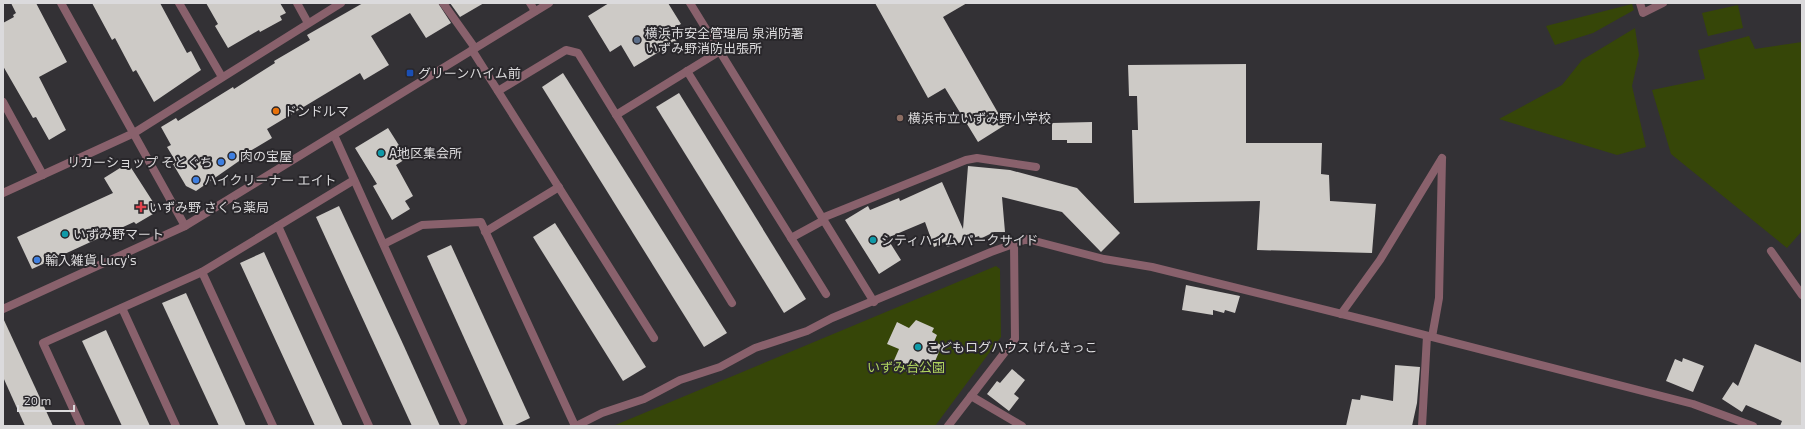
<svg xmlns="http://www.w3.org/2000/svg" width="1805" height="429" font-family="'Exo 2','Noto Sans JP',sans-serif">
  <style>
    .green { fill: #364608 }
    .building { fill: #cdcac6 }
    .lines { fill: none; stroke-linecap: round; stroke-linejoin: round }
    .service { stroke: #89616c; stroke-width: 8 }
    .minor { stroke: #89616c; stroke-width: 8 }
    .tertiary { stroke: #89616c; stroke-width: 8 }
    .service-dot { fill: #5c6f8a; stroke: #29272b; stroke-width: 1.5 }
    .transit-dot { fill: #1a4fb4; stroke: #29272b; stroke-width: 1.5 }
    .food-dot { fill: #e8710a; stroke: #29272b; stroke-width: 1.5 }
    .education-dot { fill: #8d6e63; stroke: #29272b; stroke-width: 1.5 }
    .culture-dot { fill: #0f9aa8; stroke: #29272b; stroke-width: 1.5 }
    .shop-dot { fill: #3f7fe0; stroke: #29272b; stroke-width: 1.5 }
    .health-dot { fill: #e0444e; stroke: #29272b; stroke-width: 1.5 }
    .labels { text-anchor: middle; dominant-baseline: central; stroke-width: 4; stroke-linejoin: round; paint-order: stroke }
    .poi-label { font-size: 13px; fill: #dbdadc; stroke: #29272b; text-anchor: start }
    .park-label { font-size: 13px; fill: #b0d45f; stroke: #29272b }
  </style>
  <rect width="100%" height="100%" fill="#333135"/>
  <g class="green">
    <path d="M 1632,4 L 1634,10 L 1593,33 L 1555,45 L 1546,26 Z"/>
    <path d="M 1738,5 L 1743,28 L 1708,36 L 1702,13 Z"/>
    <path d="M 1635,28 L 1639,55 L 1632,86 L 1646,147 L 1617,155 L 1499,119 L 1562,85 L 1582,60 Z"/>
    <path d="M 1749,36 L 1755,49 L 1802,42 L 1802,231 L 1787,248 L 1671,154 L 1652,90 L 1705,79 L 1698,50 Z"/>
    <path d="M 996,266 L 1000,269 L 1001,337 L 935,426 L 613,426 Z"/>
  </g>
  <g class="building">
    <path d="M 11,3 L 36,3 L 67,62 L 39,77 L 66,130 L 49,140 L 36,117 L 33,118 L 3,66 L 3,23 L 14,17 L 13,15 L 16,13 Z"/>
    <path d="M 92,3 L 160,3 L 187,53 L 191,51 L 201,70 L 154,102 L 136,70 L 133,72 L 115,38 L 112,40 Z"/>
    <path d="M 206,3 L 280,3 L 286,13 L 280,16 L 282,20 L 260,32 L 259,30 L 228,48 L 215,26 L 218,24 Z"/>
    <path d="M 363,3 L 438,3 L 451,23 L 426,38 L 410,13 L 371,36 L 389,65 L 364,80 L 360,73 L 267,129 L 272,138 L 240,157 L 242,159 L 196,191 L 186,186 L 173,164 L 176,162 L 167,147 L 171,145 L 161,127 L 176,118 L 178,121 L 233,87 L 234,89 L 275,63 L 274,61 L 310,40 L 307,35 Z"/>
    <path d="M 450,3 L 484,3 L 460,17 Z"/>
    <path d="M 609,3 L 668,3 L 681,24 L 670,30 L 677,41 L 634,67 L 621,45 L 610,52 L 588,16 Z"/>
    <path d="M 875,3 L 967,3 L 943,17 L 1005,125 L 978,142 L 945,88 L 928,98 Z"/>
    <path d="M 1246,64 L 1246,143 L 1322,143 L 1321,174 L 1329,175 L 1330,201 L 1376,204 L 1372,253 L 1257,250 L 1260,201 L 1134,203 L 1132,130 L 1138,130 L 1137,96 L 1129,96 L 1128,65 Z"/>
    <path d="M 563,73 L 727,333 L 704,347 L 542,87 Z"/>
    <path d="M 679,93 L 806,299 L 784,313 L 656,107 Z"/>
    <path d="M 1092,122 L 1092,143 L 1067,143 L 1067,140 L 1052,140 L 1052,123 Z"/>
    <path d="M 388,128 L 407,158 L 396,165 L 413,196 L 405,201 L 410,209 L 392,220 L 373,186 L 377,184 L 355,148 Z"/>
    <path d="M 128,163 L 155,205 L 153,214 L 136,224 L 134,222 L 32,269 L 17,237 L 113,193 L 104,178 Z"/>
    <path d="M 968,166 L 1010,170 L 1077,188 L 1120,233 L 1101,252 L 1062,212 L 1002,197 L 1005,232 L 994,232 L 980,239 L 979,236 L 947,247 L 944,242 L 934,247 L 925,222 L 887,238 L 901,260 L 879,274 L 845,220 L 868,206 L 870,210 L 899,198 L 900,201 L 942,182 L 963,229 Z"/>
    <path d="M 339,206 L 403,344 L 440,426 L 412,426 L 316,217 Z"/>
    <path d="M 555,223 L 646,367 L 623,381 L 533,237 Z"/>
    <path d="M 451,245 L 530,418 L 513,426 L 504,426 L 427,256 Z"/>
    <path d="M 264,252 L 312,358 L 343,426 L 315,426 L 240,263 Z"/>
    <path d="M 1186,285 L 1240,296 L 1235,313 L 1225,310 L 1224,313 L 1213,310 L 1213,315 L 1182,310 Z"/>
    <path d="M 186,293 L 234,399 L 246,426 L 219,426 L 162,303 Z"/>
    <path d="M 3,318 L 53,426 L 25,426 L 3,377 Z"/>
    <path d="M 916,320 L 934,328 L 932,332 L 937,335 L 934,342 L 942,345 L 933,366 L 926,363 L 922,372 L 918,370 L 915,375 L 892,365 L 899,349 L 887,344 L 897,322 L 909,328 Z"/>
    <path d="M 106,330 L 150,426 L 122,426 L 82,341 Z"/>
    <path d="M 1755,344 L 1802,363 L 1802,426 L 1780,426 L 1782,421 L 1746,405 L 1742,412 L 1722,399 L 1733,382 L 1738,386 Z"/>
    <path d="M 1683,358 L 1704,366 L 1693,392 L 1666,381 L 1675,359 L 1682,362 Z"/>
    <path d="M 1395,365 L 1420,367 L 1417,403 L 1412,426 L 1346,426 L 1352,399 L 1360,400 L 1361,395 L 1393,401 Z"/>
    <path d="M 1012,369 L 1025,380 L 1014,394 L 1019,398 L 1009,411 L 987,394 L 997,381 L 1000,383 Z"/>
  </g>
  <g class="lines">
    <g class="service">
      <path d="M 472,50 L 654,338"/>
      <path d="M 687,71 L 826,294"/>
      <path d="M 498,91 L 566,50 L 578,53 L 732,303"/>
      <path d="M 616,115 L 720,51"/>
      <path d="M 334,135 L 463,421"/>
      <path d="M 278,226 L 369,426"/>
      <path d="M 485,232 L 559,187"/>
      <path d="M 791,238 L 824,220"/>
      <path d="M 384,244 L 422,225 L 481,222 L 575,426"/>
      <path d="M 202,272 L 273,426"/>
      <path d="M 122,308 L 176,426"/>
      <path d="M 1341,314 L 1380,260 L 1442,158"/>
      <path d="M 1432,337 L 1439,298 L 1442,159"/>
      <path d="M 81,426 L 43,343 L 202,272 L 354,180"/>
      <path d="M 1422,426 L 1427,336"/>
    </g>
    <g class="minor">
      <path d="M 179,3 L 222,77"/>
      <path d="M 297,3 L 308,23"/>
      <path d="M 443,3 L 475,48"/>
      <path d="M 530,3 L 535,11"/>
      <path d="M 690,3 L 874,302"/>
      <path d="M 1640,3 L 1643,13 L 1663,3"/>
      <path d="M 3,102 L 43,175"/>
      <path d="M 3,193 L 134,133 L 341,3"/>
      <path d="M 822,218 L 966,160 L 977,158 L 1036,167"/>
      <path d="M 1771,251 L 1802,295"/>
      <path d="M 971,396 L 1022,426"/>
      <path d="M 576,426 L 602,413 L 644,399 L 680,380 L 720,367 L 755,348 L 807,331 L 832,318 L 991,252 L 1027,239 L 1104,259 L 1152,267 L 1374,322 L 1693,404 L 1753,426"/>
      <path d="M 948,426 L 1015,339 L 1014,243"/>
    </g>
    <g class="tertiary">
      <path d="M 61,3 L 185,226"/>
      <path d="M 3,309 L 185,226 L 549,3"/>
    </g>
  </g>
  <circle class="service-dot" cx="637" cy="40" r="4"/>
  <rect class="transit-dot" x="406" y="69" width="8" height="8" rx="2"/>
  <circle class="food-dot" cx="276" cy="111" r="4"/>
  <circle class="education-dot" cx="900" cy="118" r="4"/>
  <g class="culture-dot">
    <circle cx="381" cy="153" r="4"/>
    <circle cx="65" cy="234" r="4"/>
    <circle cx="873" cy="240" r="4"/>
    <circle cx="918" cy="347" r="4"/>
  </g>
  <g class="shop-dot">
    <circle cx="232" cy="156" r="4"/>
    <circle cx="221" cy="162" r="4"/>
    <circle cx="196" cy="180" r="4"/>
    <circle cx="37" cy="260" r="4"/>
  </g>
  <path class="health-dot" d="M139 201h4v4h4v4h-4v4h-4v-4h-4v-4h4z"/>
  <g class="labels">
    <g class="poi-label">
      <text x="645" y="33">横浜市安全管理局 泉消防署<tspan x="645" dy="15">いずみ野消防出張所</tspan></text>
      <text x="418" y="73">グリーンハイム前</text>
      <text x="284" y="111">ドンドルマ</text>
      <text x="908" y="118">横浜市立いずみ野小学校</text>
      <text x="389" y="153">A地区集会所</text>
      <text x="240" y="156">肉の宝屋</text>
      <text x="213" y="162" text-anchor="end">リカーショップ そとぐち</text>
      <text x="204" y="180">ハイクリーナー エイト</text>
      <text x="149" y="207">いずみ野 さくら薬局</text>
      <text x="73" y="234">いずみ野マート</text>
      <text x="881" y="240">シティハイム パークサイド</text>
      <text x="45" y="260">輸入雑貨 Lucy's</text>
      <text x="926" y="347">こどもログハウス げんきっこ</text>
    </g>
    <g class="park-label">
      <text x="906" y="367">いずみ台公園</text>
    </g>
  </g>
  <rect width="1805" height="429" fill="none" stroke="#dbdadc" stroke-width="8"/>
  <path d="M18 405v6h56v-6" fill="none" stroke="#dbdadc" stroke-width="2"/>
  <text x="24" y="405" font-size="12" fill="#dbdadc" stroke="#29272b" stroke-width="3" paint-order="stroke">20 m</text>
</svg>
